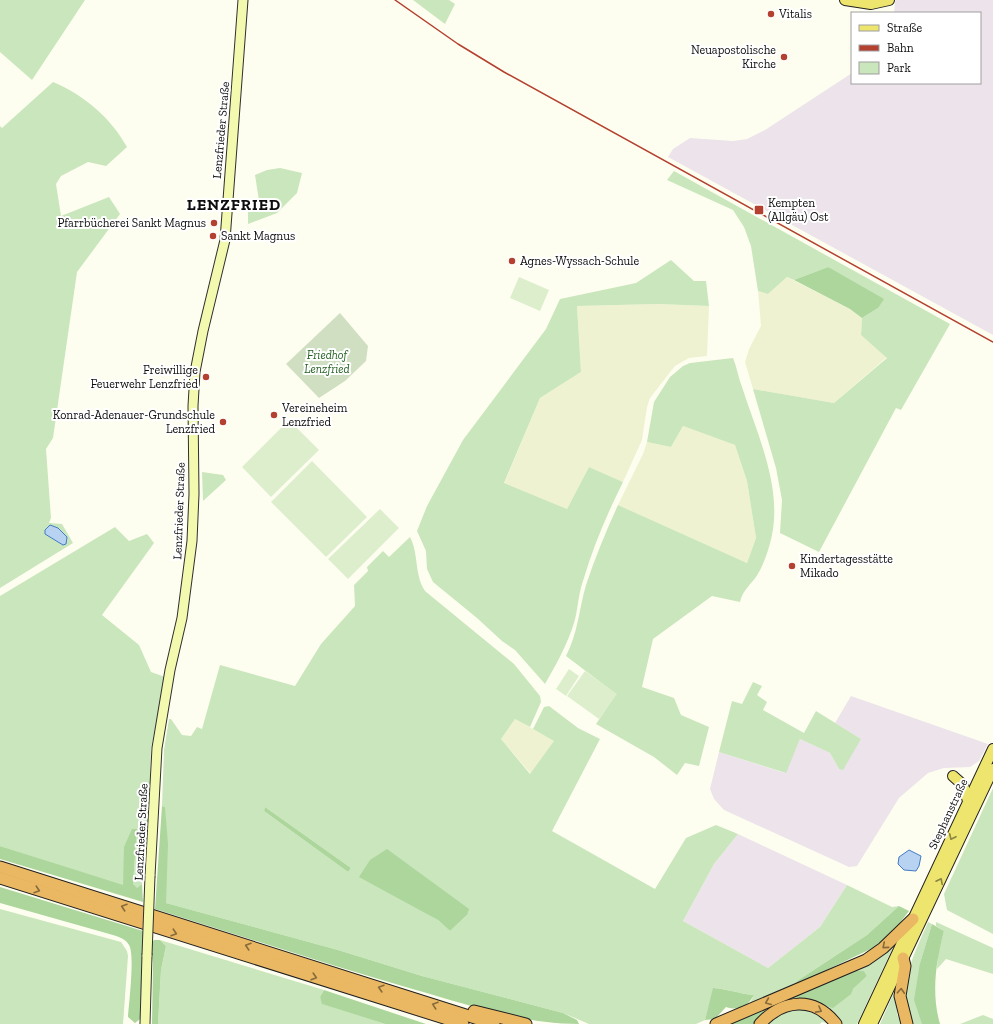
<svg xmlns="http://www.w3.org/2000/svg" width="993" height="1024" font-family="'Zilla Slab',serif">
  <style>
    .industrial { fill: #ece3eb }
    .farmland { fill: #eff2d1 }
    .green { fill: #cae6bc; fill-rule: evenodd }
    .forest { fill: #acd69c }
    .cemetery { fill: #d0dfc2 }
    .pitch { fill: #ddeecd }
    .water { fill: #b8d2f2; stroke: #447bc3 }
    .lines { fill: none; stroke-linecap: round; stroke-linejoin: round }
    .secondary-casing { stroke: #303030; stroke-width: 11 }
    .primary-casing { stroke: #1f1f1f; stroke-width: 12 }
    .highway-casing { stroke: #1f1f1f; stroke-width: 13 }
    .secondary { stroke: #f4f9b0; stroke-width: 9 }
    .primary { stroke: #eee56f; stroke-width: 10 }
    .highway { stroke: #eab762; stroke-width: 11 }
    .rail { stroke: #b44030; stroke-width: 1.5 }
    .secondary-bridge-casing { stroke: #303030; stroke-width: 11; stroke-linecap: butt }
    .secondary-bridge { stroke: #f4f9b0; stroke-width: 9 }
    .oneway { stroke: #898443 }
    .oneway2 { stroke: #876b3c }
    .poi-dot { fill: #b44030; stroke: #fff; stroke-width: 1.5 }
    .labels { text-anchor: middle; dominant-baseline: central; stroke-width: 4; stroke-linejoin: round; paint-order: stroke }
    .poi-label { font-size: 12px; fill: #0e0e0e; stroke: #fff; text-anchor: start }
    .street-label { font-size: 12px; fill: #0e0e0e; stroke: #fff }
    .park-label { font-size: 12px; font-style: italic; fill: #256123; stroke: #fff }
    .district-label { font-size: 16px; font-weight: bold; letter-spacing: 1px; fill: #0e0e0e; stroke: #fff }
  </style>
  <rect width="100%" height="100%" fill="#fefef0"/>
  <g class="industrial">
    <path d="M 897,0 L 993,0 L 993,335 L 668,157 L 673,149 L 690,138 L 733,141 L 747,139 L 765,130 L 852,73 L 852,83 L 980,83 L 980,13 L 894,13 L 895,1 Z"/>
    <path d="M 851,696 L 988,744 L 979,761 L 970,767 L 944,768 L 928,773 L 899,798 L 857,866 L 849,867 L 724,810 L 714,799 L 710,789 L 719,752 L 785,773 L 800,739 L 830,753 L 839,769 L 861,739 L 835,723 Z"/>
    <path d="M 738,834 L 847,885 L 820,927 L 768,968 L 683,921 L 714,864 Z"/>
  </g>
  <g class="farmland">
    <path d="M 787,277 L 850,309 L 862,318 L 861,335 L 887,357 L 834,403 L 753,389 L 745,362 L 749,349 L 761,326 L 758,291 L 768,294 Z"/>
    <path d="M 658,304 L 709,306 L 707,356 L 689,358 L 675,366 L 650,398 L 647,407 L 642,440 L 623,482 L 589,467 L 567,509 L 504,484 L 540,398 L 581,372 L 577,306 Z"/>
    <path d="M 683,426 L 735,445 L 747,481 L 756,538 L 747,563 L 618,505 L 643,454 L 647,442 L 671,447 Z"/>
    <path d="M 515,719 L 555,741 L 531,774 L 501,739 Z"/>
  </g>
  <g class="green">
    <path d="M 0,0 L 85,0 L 32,80 L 0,52 Z"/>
    <path d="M 413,0 L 449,0 L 455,4 L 445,24 Z"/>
    <path d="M 53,82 C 84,95 111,118 127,147 L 106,166 L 88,162 L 61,176 L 56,184 L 61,216 L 109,197 L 120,214 L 77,272 L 53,438 L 46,449 L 51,518 L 49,523 L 62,524 L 73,543 L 0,588 L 0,126 L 2,128 Z"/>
    <path d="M 280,168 L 302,173 L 297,193 L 277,213 L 248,224 L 248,209 L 260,207 L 255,175 L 267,170 Z"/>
    <path d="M 674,171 L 950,324 L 901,410 L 896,408 L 819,552 L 780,533 L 782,500 L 776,468 L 753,389 L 834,403 L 887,358 L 861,335 L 862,318 L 878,308 L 828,267 L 794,280 L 787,277 L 768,294 L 758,291 L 751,246 L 744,227 L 733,210 L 667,180 Z"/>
    <path d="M 671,260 L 694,281 L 706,281 L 709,306 L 658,304 L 577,306 L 581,372 L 540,398 L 504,483 L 567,509 L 589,467 L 623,482 C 607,514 593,547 583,581 C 578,595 578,610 574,623 C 567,645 556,665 545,684 L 515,650 L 502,641 L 477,618 L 433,582 L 427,569 L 426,551 L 417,531 L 427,506 L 463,440 L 546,329 L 560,299 L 636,283 Z"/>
    <path d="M 733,358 C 737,367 738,377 742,387 C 758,437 786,493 769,547 C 766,557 762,568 756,577 C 749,586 742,592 740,602 L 712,596 L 653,639 L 642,687 L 674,698 L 681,715 L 709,727 L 699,766 L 685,763 L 677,775 L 654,757 L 596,724 L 616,694 L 566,656 C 578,633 579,609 586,585 C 595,558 606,531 618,505 L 747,563 L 756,538 L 747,481 L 735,445 L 683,426 L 671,447 L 647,442 L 654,402 L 670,377 L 683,366 L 690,363 Z"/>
    <path d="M 202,472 L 223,475 L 226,480 L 203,501 Z"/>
    <path d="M 115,527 L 129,541 L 147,534 L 154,543 L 102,615 L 139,645 L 151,672 L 165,677 L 151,749 L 147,851 L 142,884 L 136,889 L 133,884 L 137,829 L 124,874 L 123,886 L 0,846 L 0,596 Z"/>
    <path d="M 410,537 C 419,554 414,574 425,591 L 514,664 L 540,696 L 541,702 L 530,727 L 515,719 L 501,739 L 530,774 L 554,741 L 533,729 L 544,707 L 549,706 L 578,728 L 600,739 L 552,831 L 655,889 L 686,838 L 716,825 L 738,834 L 714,864 L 683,921 L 768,968 L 820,927 L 847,885 L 892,907 L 899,906 L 867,935 L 797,981 L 795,985 L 749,1005 L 754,995 C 740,994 728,989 714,988 L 705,1020 L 696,1024 L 589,1024 L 563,1013 L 422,976 L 338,950 L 166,903 L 165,807 L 162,806 L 164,750 L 169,719 L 171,719 L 182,735 L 191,736 L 197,727 L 202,729 L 220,665 L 295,686 L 321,644 L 355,606 L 354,585 L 368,571 L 367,567 L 383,551 L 389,557 ZM 265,807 L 351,868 L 348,872 L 264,811 ZM 418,908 L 467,915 L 450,931 L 438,920 Z"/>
    <path d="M 753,682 L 762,686 L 757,695 L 767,702 L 763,710 L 804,733 L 816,711 L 861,739 L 843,770 L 839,769 L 830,753 L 800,739 L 786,773 L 719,752 L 732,701 L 742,704 Z"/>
    <path d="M 993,788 L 993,934 L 947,910 L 944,894 Z"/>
    <path d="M 0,909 L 121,942 L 127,951 L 128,956 L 123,1024 L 0,1024 Z"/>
    <path d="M 928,922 L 932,924 L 920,963 L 922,1024 L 913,1024 C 896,985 913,958 928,922 Z"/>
    <path d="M 936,922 L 993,948 L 993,974 L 946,959 L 937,969 L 938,953 L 944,931 L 936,926 Z"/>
    <path d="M 160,940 L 324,990 L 320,997 L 323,1004 L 385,1024 L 158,1024 L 161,970 L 166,946 Z"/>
    <path d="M 895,943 L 857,1024 L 841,1024 L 819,1004 L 853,989 L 867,976 L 864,971 L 853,971 Z"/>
    <path d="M 896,988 L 897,1014 L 902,1024 L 880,1024 Z"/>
    <path d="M 803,1009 L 826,1019 L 830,1024 L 822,1022 L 820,1024 L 765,1024 L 783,1012 Z"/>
    <path d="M 983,1015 L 993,1019 L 993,1024 L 960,1024 Z"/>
  </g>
  <g class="forest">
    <path d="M 828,267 L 884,299 L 878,308 L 862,318 L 850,309 L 794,280 Z"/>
    <path d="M 162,806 L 165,807 L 168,844 L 166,903 L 338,950 L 422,976 L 563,1013 L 577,1020 L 579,1024 C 523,1024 469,1005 416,990 C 328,965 242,936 155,909 Z"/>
    <path d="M 265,807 L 351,868 L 348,872 L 264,811 Z"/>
    <path d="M 132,829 L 137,829 L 133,884 L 137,888 L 142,884 L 143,902 L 0,859 L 0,846 L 123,885 L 124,847 Z"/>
    <path d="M 387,849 L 469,909 L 467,915 L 450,931 L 438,920 L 359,877 L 370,860 Z"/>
    <path d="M 0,887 L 143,931 L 140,1019 L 135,1023 L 128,1017 C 129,1003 135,954 129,945 C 126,939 119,937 113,935 L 0,903 Z"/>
    <path d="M 899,906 L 909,911 L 890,936 L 879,945 L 795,985 L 797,981 L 867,935 Z"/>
    <path d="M 932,924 L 944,931 C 936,961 931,993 940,1024 L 922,1024 L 914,1000 L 920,963 Z"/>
    <path d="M 154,940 L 160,940 L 166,946 L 161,970 L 158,1024 L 152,1024 L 153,963 L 151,945 Z"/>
    <path d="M 853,971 L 864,971 L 867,976 L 853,989 L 851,994 L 833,1008 L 803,999 L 783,1002 Z"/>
    <path d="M 713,988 C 728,989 740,994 754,995 C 747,1007 740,1011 726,1007 L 715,1019 L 705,1020 Z"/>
    <path d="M 324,990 L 426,1024 L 385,1024 L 322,1004 L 320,997 Z"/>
    <path d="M 767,1008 L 754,1024 L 727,1024 Z"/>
  </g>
  <path class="cemetery" d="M 340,313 L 368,346 L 366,361 L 345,381 L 319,398 L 286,364 Z"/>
  <g class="pitch">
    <path d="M 519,277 L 549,290 L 540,311 L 510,298 Z"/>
    <path d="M 289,420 L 319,450 L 271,497 L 242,467 Z"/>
    <path d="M 312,461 L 367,517 L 326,557 L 271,502 Z"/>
    <path d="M 380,509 L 399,528 L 348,579 L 328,559 Z"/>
    <path d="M 569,669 L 579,676 L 566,696 L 556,689 Z"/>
    <path d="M 585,671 L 617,694 L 599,719 L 567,696 Z"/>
  </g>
  <g class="water">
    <path d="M 50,525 L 58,528 L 67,537 L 66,544 L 63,545 L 45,534 L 45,530 Z"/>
    <path d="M 909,850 L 921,856 L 919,866 L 916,871 L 904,870 L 898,864 L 899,857 Z"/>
  </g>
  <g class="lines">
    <defs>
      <g id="secondary">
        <path d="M 150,876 L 157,748 L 170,670 L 182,618 L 192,541 L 194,494 L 193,406 L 195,372 L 203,331 L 225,240 L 243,0"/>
        <path d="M 145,1024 L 147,955"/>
      </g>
      <g id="primary">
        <path d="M 845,0 L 871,4 L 889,0"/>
        <path d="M 953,776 L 963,785 L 968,801"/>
        <path d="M 864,1024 L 993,749"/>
        <path d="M 872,1024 L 993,769"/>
      </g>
      <g id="highway">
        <path d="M 0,867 L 494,1024"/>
        <path d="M 0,878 L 463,1024"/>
        <path d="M 903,958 L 905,966 L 900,996 L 907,1024"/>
        <path d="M 474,1011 L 526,1024"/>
        <path d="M 716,1024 L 866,960 L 883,948 L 913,919"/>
        <path d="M 760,1024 C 783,999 814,996 836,1024"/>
      </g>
    </defs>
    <use href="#secondary" class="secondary-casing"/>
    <use href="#primary" class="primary-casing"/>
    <use href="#highway" class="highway-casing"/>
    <use href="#secondary" class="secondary"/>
    <use href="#primary" class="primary"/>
    <use href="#highway" class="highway"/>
    <path class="rail" d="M 395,0 L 458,44 L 504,72 L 993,342"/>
    <defs>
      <path id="secondary-bridge" d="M 147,955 L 150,876"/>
    </defs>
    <use href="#secondary-bridge" class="secondary-bridge-casing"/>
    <use href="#secondary-bridge" class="secondary-bridge"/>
  </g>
  <defs><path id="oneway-chevron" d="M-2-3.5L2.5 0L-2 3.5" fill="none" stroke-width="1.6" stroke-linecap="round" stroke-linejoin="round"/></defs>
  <g class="oneway">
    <use href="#oneway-chevron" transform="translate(952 837) rotate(115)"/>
    <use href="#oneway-chevron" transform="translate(940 881) rotate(-63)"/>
  </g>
  <g class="oneway2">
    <use href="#oneway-chevron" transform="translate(37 890) rotate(18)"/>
    <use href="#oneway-chevron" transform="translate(124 907) rotate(-162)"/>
    <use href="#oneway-chevron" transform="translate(174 933) rotate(18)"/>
    <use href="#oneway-chevron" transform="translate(248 946) rotate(-162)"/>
    <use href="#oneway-chevron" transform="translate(885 946) rotate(140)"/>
    <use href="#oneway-chevron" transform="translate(314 977) rotate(17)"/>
    <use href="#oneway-chevron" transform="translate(381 988) rotate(-163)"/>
    <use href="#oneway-chevron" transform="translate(901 991) rotate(-87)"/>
    <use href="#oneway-chevron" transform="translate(768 1002) rotate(157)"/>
    <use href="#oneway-chevron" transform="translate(435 1005) rotate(-161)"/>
    <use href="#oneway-chevron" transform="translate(819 1010) rotate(28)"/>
  </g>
  <g class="poi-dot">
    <circle cx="771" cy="14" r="4"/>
    <circle cx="784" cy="57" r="4"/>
    <rect x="754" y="205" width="10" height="10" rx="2"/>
    <circle cx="214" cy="223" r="4"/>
    <circle cx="213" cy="236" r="4"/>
    <circle cx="512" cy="261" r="4"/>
    <circle cx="206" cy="377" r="4"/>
    <circle cx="274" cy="415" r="4"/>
    <circle cx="223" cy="422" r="4"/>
    <circle cx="792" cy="566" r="4"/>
  </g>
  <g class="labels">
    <g class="poi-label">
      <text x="779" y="14">Vitalis</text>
      <text x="776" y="50" text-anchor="end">Neuapostolische<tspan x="776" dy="14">Kirche</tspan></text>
      <text x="768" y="203">Kempten<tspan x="768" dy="14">(Allgäu) Ost</tspan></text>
      <text x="206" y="223" text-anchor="end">Pfarrbücherei Sankt Magnus</text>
      <text x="221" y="236">Sankt Magnus</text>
      <text x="520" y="261">Agnes-Wyssach-Schule</text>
      <text x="198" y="370" text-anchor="end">Freiwillige<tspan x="198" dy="14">Feuerwehr Lenzfried</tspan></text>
      <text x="282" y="408">Vereineheim<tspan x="282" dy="14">Lenzfried</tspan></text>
      <text x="215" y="415" text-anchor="end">Konrad-Adenauer-Grundschule<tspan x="215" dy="14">Lenzfried</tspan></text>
      <text x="800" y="559">Kindertagesstätte<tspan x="800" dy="14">Mikado</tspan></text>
    </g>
    <g class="street-label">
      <text transform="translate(221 130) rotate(-85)">Lenzfrieder Straße</text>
      <text transform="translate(179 511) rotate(-88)">Lenzfrieder Straße</text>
      <text transform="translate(948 814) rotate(-65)">Stephanstraße</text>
      <text transform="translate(141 832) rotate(-87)">Lenzfrieder Straße</text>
    </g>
    <g class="park-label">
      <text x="327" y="355">Friedhof<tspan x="327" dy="14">Lenzfried</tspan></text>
    </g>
    <g class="district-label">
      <text x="234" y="204">LENZFRIED</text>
    </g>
  </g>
  <rect x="851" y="12" width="130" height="72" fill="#ffffff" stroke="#9f9f9f"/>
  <rect x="859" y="25" width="20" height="6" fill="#eee56f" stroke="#9f9f9f"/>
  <text x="887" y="32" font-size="12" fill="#0e0e0e">Straße</text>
  <rect x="859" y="45" width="20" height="6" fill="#b44030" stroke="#9f9f9f"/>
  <text x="887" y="52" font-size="12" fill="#0e0e0e">Bahn</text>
  <rect x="859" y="62" width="20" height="12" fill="#cae6bc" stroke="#9f9f9f"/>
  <text x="887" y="72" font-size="12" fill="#0e0e0e">Park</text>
</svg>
